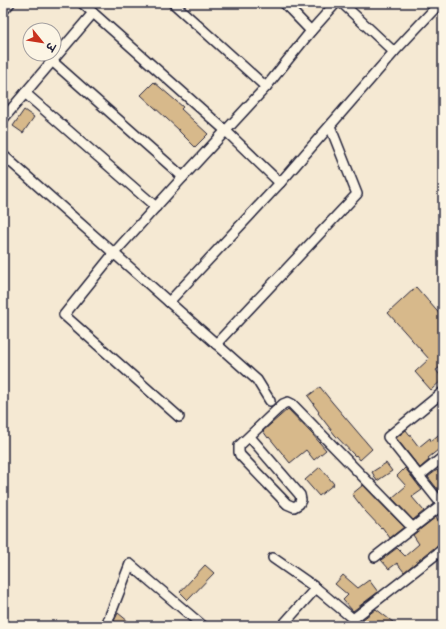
<svg xmlns="http://www.w3.org/2000/svg" width="446" height="629" font-family="Mynerve,'Playpen Sans Deva',sans-serif">
  <style>
    .building { fill: #d7b98b; stroke: #22223b }
    .lines { fill: none; stroke-linecap: round; stroke-linejoin: round }
    .minor-casing { stroke: #22223b; stroke-width: 12 }
    .minor { stroke: #fcf5e5; stroke-width: 9 }
  </style>
  <rect width="100%" height="100%" fill="#f5e9d3"/>
  <filter id="ink" filterUnits="userSpaceOnUse"><feTurbulence type="fractalNoise" baseFrequency=".025" numOctaves="2"/><feDisplacementMap in="SourceGraphic" scale="8" xChannelSelector="R" yChannelSelector="G"/><feConvolveMatrix kernelMatrix="1 2 1 2 8 2 1 2 1" color-interpolation-filters="sRGB"/></filter>
  <g filter="url(#ink)">
    <g class="building">
      <path d="M 154,82 L 183,107 L 181,109 L 208,134 L 195,147 L 179,131 L 179,130 L 141,95 Z"/>
      <path d="M 24,110 L 34,117 L 23,133 L 13,126 Z"/>
      <path d="M 416,287 L 443,318 L 443,365 L 436,370 L 443,379 L 431,390 L 415,372 L 429,359 L 388,313 Z"/>
      <path d="M 320,387 L 332,402 L 372,449 L 360,460 L 356,455 L 355,456 L 335,435 L 318,413 L 319,412 L 313,404 L 314,404 L 308,396 Z"/>
      <path d="M 288,409 L 313,435 L 326,450 L 314,460 L 306,450 L 290,463 L 269,437 L 268,438 L 263,431 Z"/>
      <path d="M 406,430 L 419,447 L 430,438 L 431,441 L 443,431 L 443,446 L 428,458 L 429,460 L 420,468 L 396,438 Z"/>
      <path d="M 386,463 L 392,471 L 377,481 L 372,472 Z"/>
      <path d="M 320,467 L 334,484 L 319,496 L 305,480 Z"/>
      <path d="M 405,468 L 422,490 L 412,497 L 424,511 L 413,520 L 392,498 L 406,486 L 397,476 Z"/>
      <path d="M 437,470 L 443,477 L 443,496 L 428,477 Z"/>
      <path d="M 363,485 L 404,527 L 390,538 L 382,527 L 381,528 L 365,511 L 352,494 Z"/>
      <path d="M 436,517 L 443,527 L 443,543 L 439,544 L 404,572 L 397,563 L 389,569 L 381,560 L 397,548 L 405,556 L 419,544 L 413,535 Z"/>
      <path d="M 205,565 L 214,573 L 188,600 L 180,592 Z"/>
      <path d="M 343,575 L 358,588 L 369,580 L 378,592 L 353,611 L 343,600 L 348,595 L 335,584 Z"/>
      <path d="M 376,609 L 398,626 L 370,626 L 362,620 Z"/>
      <path d="M 118,613 L 134,626 L 120,626 L 114,621 Z"/>
    </g>
    <g class="lines">
      <defs>
        <g id="minor">
          <path d="M 82,3 L 226,131 L 280,183"/>
          <path d="M 173,3 L 266,87"/>
          <path d="M 284,3 L 311,31"/>
          <path d="M 342,3 L 394,52"/>
          <path d="M 3,11 L 10,3"/>
          <path d="M 52,61 L 183,177"/>
          <path d="M 25,93 L 156,207"/>
          <path d="M 3,119 L 93,13"/>
          <path d="M 3,155 L 257,380 L 270,401"/>
          <path d="M 169,302 L 280,183 L 394,52 L 440,3"/>
          <path d="M 216,344 L 357,194 L 330,126"/>
          <path d="M 443,392 L 388,437 L 443,506"/>
          <path d="M 179,417 L 64,315 L 114,253 L 183,177 L 266,87 L 311,31 L 336,3"/>
          <path d="M 250,437 L 300,495 L 301,500 L 299,504 L 294,507 L 287,504 L 240,455 L 239,452 L 239,446 L 283,404 L 288,402 L 292,404 L 412,527"/>
          <path d="M 419,476 L 443,457"/>
          <path d="M 375,557 L 442,505"/>
          <path d="M 273,558 L 316,588"/>
          <path d="M 106,626 L 130,564 L 203,626"/>
          <path d="M 282,626 L 316,588 L 353,619 L 443,549"/>
        </g>
      </defs>
      <use href="#minor" class="minor-casing"/>
      <use href="#minor" class="minor"/>
    </g>
  </g>
  <rect width="446" height="629" fill="none" stroke="#fcf5e5" stroke-width="16"/>
  <rect x="8" y="8" width="430" height="613" fill="none" stroke="#22223b" stroke-width="1.5" filter="url(#ink)"/>
  <g transform="translate(42 42) rotate(120)"><circle r="19" fill="#fcf5e5" stroke="#a5a1a1"/>
  <path d="M0-3L7 15L0 10L-7 15Z" fill="#c8321e"/>
  <text y="-6" font-size="11" font-weight="bold" text-anchor="middle" fill="#22223b">उ</text>
  </g>
</svg>
